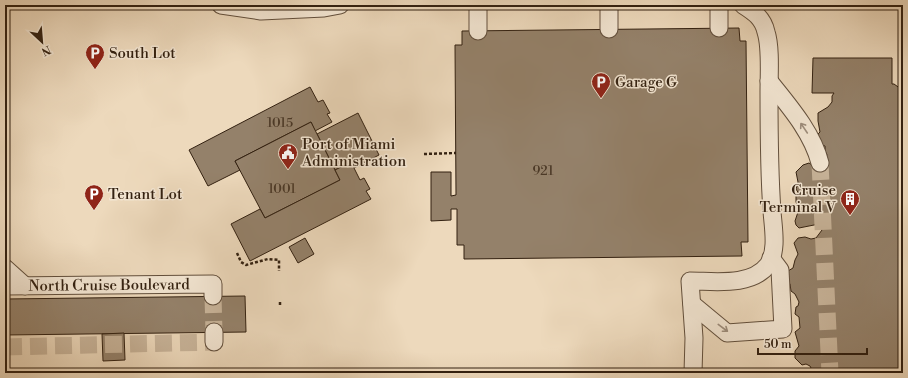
<svg xmlns="http://www.w3.org/2000/svg" width="908" height="378" font-family="'Libre Bodoni',serif">
  <style>
    .building { fill: #94816a; stroke: #332111 }
    .lines { fill: none; stroke-linecap: round; stroke-linejoin: round }
    .minor-tunnel { stroke: #c8b49a; stroke-width: 17; stroke-dasharray: 17 8; stroke-linecap: butt }
    .minor-casing { stroke: #624f3c; stroke-width: 19 }
    .path { stroke: #332111; stroke-width: 2.5; stroke-dasharray: 3 2; stroke-linecap: butt }
    .minor { stroke: #f3e6d3; stroke-width: 17 }
    .oneway { stroke: #9d8d7c }
    .labels { text-anchor: middle; dominant-baseline: central; stroke-width: 3; stroke-linejoin: round; paint-order: stroke }
    .number-label { font-size: 13px; fill: #4b3927 }
    .poi-label { font-size: 15px; fill: #332111; stroke: #f3e6d3; text-anchor: start }
    .street-label { font-size: 15px; fill: #332111; stroke: #f3e6d3 }
  </style>
  <rect width="100%" height="100%" fill="#edd9bc"/>
  <filter id="stains"><feTurbulence type="fractalNoise" baseFrequency=".005" numOctaves="4"/><feColorMatrix values="0 0 0 0 .2 0 0 0 0 .09 0 0 0 0 .02 0 0 0 .5 -.17"/></filter>
  <radialGradient id="worn" r=".72"><stop offset=".6" stop-color="#630" stop-opacity="0"/><stop offset="1" stop-color="#630" stop-opacity=".3"/></radialGradient>
  <g class="building">
    <path d="M 739,28 L 740,41 L 746,41 L 748,242 L 741,242 L 742,256 L 464,259 L 464,245 L 457,245 L 457,209 L 451,209 L 451,220 L 431,221 L 431,172 L 451,172 L 451,196 L 456,195 L 455,45 L 462,45 L 462,31 Z"/>
    <path d="M 813,58 L 892,58 L 892,84 L 894,84 L 901,89 L 903,88 L 903,373 L 810,373 L 812,370 L 810,366 L 806,364 L 802,365 L 795,358 L 795,351 L 799,346 L 795,332 L 800,328 L 799,317 L 795,314 L 796,307 L 798,306 L 799,302 L 795,294 L 791,291 L 790,284 L 786,279 L 788,271 L 793,268 L 795,260 L 798,254 L 794,243 L 798,238 L 805,237 L 811,239 L 816,238 L 822,230 L 819,224 L 799,228 L 796,225 L 795,221 L 799,209 L 796,202 L 796,196 L 799,194 L 796,189 L 798,182 L 796,172 L 803,165 L 809,163 L 815,167 L 824,160 L 827,155 L 825,151 L 825,146 L 821,145 L 818,140 L 818,134 L 820,132 L 818,121 L 818,113 L 828,107 L 832,102 L 832,96 L 834,93 L 812,93 Z"/>
    <path d="M 310,87 L 318,102 L 323,100 L 330,113 L 327,114 L 332,122 L 315,131 L 311,122 L 235,161 L 240,170 L 208,186 L 189,150 Z"/>
    <path d="M 358,113 L 379,155 L 354,168 L 351,162 L 335,170 L 317,134 Z"/>
    <path d="M 311,122 L 340,180 L 265,218 L 235,161 Z"/>
    <path d="M 351,162 L 360,180 L 364,178 L 370,189 L 366,191 L 371,199 L 250,261 L 231,224 L 260,209 L 265,218 L 340,180 L 335,170 Z"/>
    <path d="M 305,238 L 314,254 L 298,263 L 289,247 Z"/>
    <path d="M 245,296 L 246,332 L 5,335 L 5,299 Z"/>
    <path d="M 124,333 L 125,360 L 103,361 L 102,334 Z"/>
  </g>
  <g class="lines">
    <g class="minor-tunnel">
      <path d="M 820,163 L 830,373"/>
      <path d="M 213,296 L 214,332"/>
      <path d="M 5,347 L 214,342"/>
    </g>
    <defs>
      <g id="minor">
        <path d="M 221,5 L 261,11 L 324,8 L 340,5"/>
        <path d="M 478,5 L 478,31"/>
        <path d="M 719,5 L 719,28"/>
        <path d="M 609,29 L 609,5"/>
        <path d="M 769,81 C 789,106 812,132 820,163"/>
        <path d="M 5,268 L 25,286"/>
        <path id="s1" d="M 5,286 L 213,284 L 213,296"/>
        <path d="M 692,304 L 727,333 L 783,329 L 780,270 L 771,258"/>
        <path d="M 214,332 L 214,342"/>
        <path d="M 693,373 L 694,338 L 690,281 C 714,281 751,287 768,265 C 778,251 773,227 772,211 C 769,171 769,132 769,92 C 769,75 771,47 766,32 C 763,18 754,12 743,5"/>
      </g>
    </defs>
    <use href="#minor" class="minor-casing"/>
    <g class="path">
      <path d="M 424,154 L 456,153"/>
      <path d="M 237,253 L 241,262 L 246,265 L 268,259 L 279,260 L 279,271"/>
      <path d="M 280,302 L 280,307"/>
    </g>
    <use href="#minor" class="minor"/>
  </g>
  <defs><path id="oneway-shaft" d="M-6 0H5M1.5-3L5.5 0L1.5 3" fill="none" stroke-width="1.6" stroke-linecap="round" stroke-linejoin="round"/></defs>
  <g class="oneway">
    <use href="#oneway-shaft" transform="translate(804 128) rotate(-124)"/>
    <use href="#oneway-shaft" transform="translate(723 328) rotate(37)"/>
  </g>
  <defs>
    <symbol id="parking-pin" viewBox="-11 -11 22 30"><path d="M0 17L-7.5 6A9.5 9.5 0 1 1 7.5 6Z" fill="#8f2418" stroke="#f3e6d3"/><path d="M-3.5-5.5H1a3.5 3.5 0 0 1 0 7H-1V5.5H-3.5ZM-1-3.4V-.6H.8a1.4 1.4 0 0 0 0-2.8Z" fill="#fff"/></symbol>
    <symbol id="civic-pin" viewBox="-11 -11 22 30"><path d="M0 17L-7.5 6A9.5 9.5 0 1 1 7.5 6Z" fill="#8f2418" stroke="#f3e6d3"/><path d="M-.6-6.5H3V-4.5H.6V-3L4-1V1h2V6H-6V1h2V-1L-.6-3ZM-1.2 2.5V6h2.4V2.5Z" fill="#fff"/></symbol>
    <symbol id="building-pin" viewBox="-11 -11 22 30"><path d="M0 17L-7.5 6A9.5 9.5 0 1 1 7.5 6Z" fill="#8f2418" stroke="#f3e6d3"/><path d="M-4-6H4V6H1V3H-1V6H-4ZM-2.5-4.3h1.7v1.8h-1.7ZM.8-4.3h1.7v1.8H.8ZM-2.5-1h1.7V.8h-1.7ZM.8-1h1.7V.8H.8Z" fill="#fff"/></symbol>
  </defs>
  <g fill-rule="evenodd">
    <use href="#parking-pin" x="84" y="42" width="22" height="30"/>
    <use href="#parking-pin" x="590" y="71" width="22" height="30"/>
    <use href="#civic-pin" x="277" y="142" width="22" height="30"/>
    <use href="#parking-pin" x="83" y="183" width="22" height="30"/>
    <use href="#building-pin" x="839" y="188" width="22" height="30"/>
  </g>
  <g class="labels">
    <g class="number-label">
      <text x="280" y="123">1015</text>
      <text x="543" y="171">921</text>
      <text x="282" y="189">1001</text>
    </g>
    <g class="poi-label">
      <text x="109" y="53">South Lot</text>
      <text x="615" y="82">Garage G</text>
      <text x="302" y="144">Port of Miami<tspan x="302" dy="17">Administration</tspan></text>
      <text x="836" y="190" text-anchor="end">Cruise<tspan x="836" dy="17">Terminal V</tspan></text>
      <text x="108" y="194">Tenant Lot</text>
    </g>
    <g class="street-label">
      <text stroke="none"><textPath href="#s1" startOffset="104">North Cruise Boulevard</textPath></text>
    </g>
  </g>
  <rect width="908" height="378" fill="none" stroke="#edd9bc" stroke-width="20"/>
  <rect x="6" y="6" width="896" height="366" fill="none" stroke="#332111" stroke-width="2"/>
  <rect x="10" y="10" width="888" height="358" fill="none" stroke="#332111"/>
  <g transform="translate(42 42) rotate(154)" stroke="#f3e6d3" stroke-width="3" paint-order="stroke">
  <path d="M0-3L7 15L0 10L-7 15Z" fill="#332111"/>
  <text y="-6" font-size="11" font-weight="bold" text-anchor="middle" fill="#332111">N</text>
  </g>
  <path d="M758 348v6h109v-6" fill="none" stroke="#332111" stroke-width="2"/>
  <text x="764" y="348" font-size="12" fill="#332111" stroke="#f3e6d3" stroke-width="3" paint-order="stroke">50 m</text>
  <rect width="100%" height="100%" filter="url(#stains)"/>
  <rect width="100%" height="100%" fill="url(#worn)"/>
</svg>
